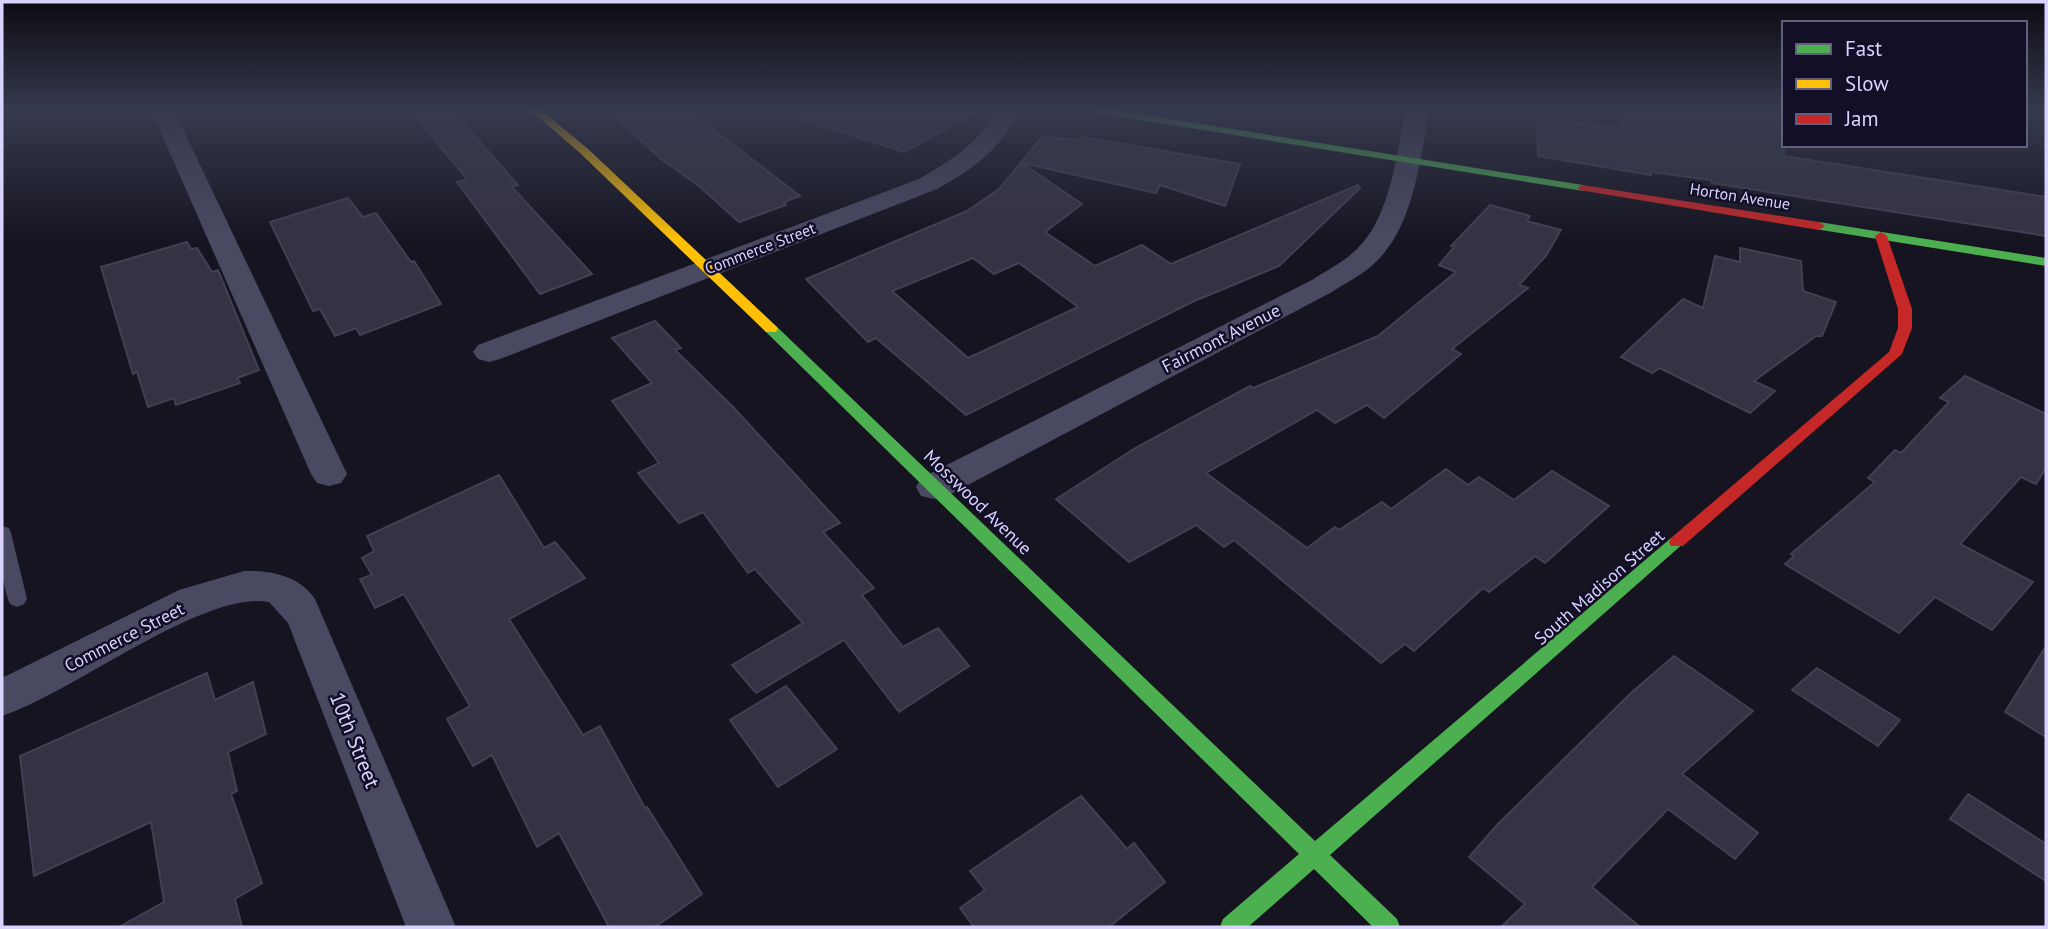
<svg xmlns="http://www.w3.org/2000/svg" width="2048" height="929" font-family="'PT Sans',sans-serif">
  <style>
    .building { fill: #343243; stroke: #433f54; stroke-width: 2; fill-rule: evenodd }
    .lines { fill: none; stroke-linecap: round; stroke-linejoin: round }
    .lane { fill: #4a4962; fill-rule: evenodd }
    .street { fill: #4a4962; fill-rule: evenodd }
    .fast { fill: #4caf50; fill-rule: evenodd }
    .slow { fill: #ffc107; fill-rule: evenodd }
    .jam { fill: #c62828; fill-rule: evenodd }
    .labels { text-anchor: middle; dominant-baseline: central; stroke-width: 5; stroke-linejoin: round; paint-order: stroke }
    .far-street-label { font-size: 16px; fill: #d9d4ff; stroke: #130f26 }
    .street-label { font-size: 18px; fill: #d9d4ff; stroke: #130f26 }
    .near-street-label { font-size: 21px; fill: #d9d4ff; stroke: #130f26 }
  </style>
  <rect width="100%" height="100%" fill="#161421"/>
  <g class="building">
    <path d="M 410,110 L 452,110 L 518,185 L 512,187 L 592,274 L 540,294 L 457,182 L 467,179 Z"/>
    <path d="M 608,110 L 688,110 L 800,196 L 784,202 L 786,205 L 739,222 L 699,186 L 661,159 Z"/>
    <path d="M 795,110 L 981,110 L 904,152 L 794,117 Z"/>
    <path d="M 1622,110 L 1784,110 L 1784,156 L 2046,197 L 2046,236 L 1712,183 L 1711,180 L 1651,172 L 1651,175 L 1538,156 L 1537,116 L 1620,129 Z"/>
    <path d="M 1042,137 L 1081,140 L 1083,137 L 1240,164 L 1225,206 L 1160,185 L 1156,193 L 1022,163 L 1082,204 L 1045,232 L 1095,266 L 1142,245 L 1171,264 L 1358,185 L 1360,188 L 1279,266 L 1192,302 L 966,415 L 876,338 L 868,342 L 806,279 L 967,211 L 999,189 ZM 973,258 L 994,274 L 1019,263 L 1078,307 L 968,358 L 892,291 Z"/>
    <path d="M 348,198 L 363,217 L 376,213 L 411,262 L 414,261 L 441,304 L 360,335 L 356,328 L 335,336 L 320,309 L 313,311 L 270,222 Z"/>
    <path d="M 1490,205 L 1530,216 L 1527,221 L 1561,230 L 1546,256 L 1519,285 L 1528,288 L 1452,349 L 1461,354 L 1384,418 L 1367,405 L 1335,423 L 1317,410 L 1206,473 L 1307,548 L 1335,527 L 1339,530 L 1382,502 L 1391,509 L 1446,469 L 1468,485 L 1479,477 L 1514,500 L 1552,471 L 1609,506 L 1545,563 L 1535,556 L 1489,592 L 1483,588 L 1414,651 L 1405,644 L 1381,663 L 1234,540 L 1224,547 L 1196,525 L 1129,562 L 1056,499 L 1137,447 L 1250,386 L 1253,388 L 1378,336 L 1456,272 L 1439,265 L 1454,247 L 1451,246 Z"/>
    <path d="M 187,242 L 191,249 L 197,248 L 212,272 L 218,270 L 259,370 L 237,378 L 240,383 L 176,405 L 174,398 L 148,407 L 137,372 L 133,374 L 101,267 Z"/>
    <path d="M 1740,248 L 1801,261 L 1803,291 L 1836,302 L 1822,336 L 1816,336 L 1754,381 L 1775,391 L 1750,413 L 1660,368 L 1652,373 L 1621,357 L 1683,299 L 1703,308 L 1715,256 L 1740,262 Z"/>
    <path d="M 655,321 L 681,348 L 675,350 L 733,407 L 840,523 L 823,532 L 874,588 L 862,595 L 903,647 L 938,628 L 969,666 L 899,712 L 844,640 L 756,693 L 732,665 L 803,623 L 755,569 L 748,573 L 703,512 L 679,523 L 638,473 L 659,463 L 612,401 L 652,383 L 612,338 Z"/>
    <path d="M 1965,376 L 2046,414 L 2046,468 L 2036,484 L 2021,477 L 1960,544 L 2033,582 L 1992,630 L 1935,597 L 1899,633 L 1785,564 L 1794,556 L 1791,554 L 1875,482 L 1868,478 L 1895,450 L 1901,453 L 1949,402 L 1940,398 Z"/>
    <path d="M 499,475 L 544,548 L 555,542 L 585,578 L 509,619 L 583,735 L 600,726 L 645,808 L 647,807 L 702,894 L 655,927 L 609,927 L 559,833 L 537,847 L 492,755 L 473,766 L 447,719 L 470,706 L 404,594 L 375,608 L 360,579 L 372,575 L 362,558 L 374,551 L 367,536 Z"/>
    <path d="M 2046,646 L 2046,737 L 2005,712 Z"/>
    <path d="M 1674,656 L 1753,711 L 1682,774 L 1758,833 L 1735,859 L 1668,809 L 1592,887 L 1640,927 L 1501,927 L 1525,904 L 1469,857 L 1497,825 L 1632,692 Z"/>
    <path d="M 1817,668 L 1900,720 L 1878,746 L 1792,690 Z"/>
    <path d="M 207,673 L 215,700 L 253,682 L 266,734 L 228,752 L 237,791 L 231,794 L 262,883 L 235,899 L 242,927 L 119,927 L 164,902 L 151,822 L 34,876 L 20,756 Z"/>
    <path d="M 786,686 L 837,749 L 778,787 L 730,720 Z"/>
    <path d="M 1968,794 L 2046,844 L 2046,881 L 1950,819 Z"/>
    <path d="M 1081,796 L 1127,849 L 1134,843 L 1165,882 L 1109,927 L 974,927 L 960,908 L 985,890 L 970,871 Z"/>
  </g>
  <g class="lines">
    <path class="lane" d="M 2,526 L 9,528 L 11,533 L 27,599 L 24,604 L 17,607 L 10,604 C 0,582 1,551 2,526 Z"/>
    <g class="street">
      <path d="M 151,110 L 174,110 L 347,474 L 341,483 L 329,486 L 317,483 L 311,474 Z"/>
      <path d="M 996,110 L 1019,110 C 1003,148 972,170 937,189 L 500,359 L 489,362 L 478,359 L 473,352 L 478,345 L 919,179 C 950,161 980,143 996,110 Z"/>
      <path d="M 1406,110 L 1430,110 C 1419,160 1415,223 1377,261 C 1364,274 1347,282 1332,292 L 947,496 L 934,499 L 921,496 L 916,487 L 921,478 L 1312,280 C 1327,270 1344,262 1357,249 C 1391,216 1396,154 1406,110 Z"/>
      <path d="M 244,571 C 271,570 300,576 315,599 L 456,927 L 406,927 L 288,623 L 269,602 C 203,590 71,694 2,716 L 2,678 L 179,590 Z"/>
    </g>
    <g class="fast">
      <path d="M 1092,110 L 1114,110 L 1583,185 L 1589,188 L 1583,191 L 1097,113 Z"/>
      <path d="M 1819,222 L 2046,258 L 2046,266 L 1815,229 L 1813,226 Z"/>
      <path d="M 771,325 L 776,326 L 1315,841 L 1671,538 L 1683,538 L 1685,542 L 1330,855 L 1397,919 L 1400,927 L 1373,927 L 1314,869 L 1248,927 L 1220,927 L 1223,919 L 1299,854 L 766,332 L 764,329 L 766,326 Z"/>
    </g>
    <path class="slow" d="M 530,110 L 541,110 L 587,148 L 776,326 L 778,329 L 776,332 L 766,332 L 579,152 Z"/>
    <g class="jam">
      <path d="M 1583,185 L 1819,222 L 1825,226 L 1819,230 L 1579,190 L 1577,188 Z"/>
      <path d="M 1881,232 L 1887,236 L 1912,309 L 1912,328 L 1902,354 L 1683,546 L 1671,546 L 1669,542 L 1671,538 L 1889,352 L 1898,328 L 1898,309 L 1875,236 Z"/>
    </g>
  </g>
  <linearGradient id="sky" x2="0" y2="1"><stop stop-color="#0c0b12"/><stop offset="0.46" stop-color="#363a4e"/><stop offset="1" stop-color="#363a4e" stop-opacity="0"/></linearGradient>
  <rect width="2048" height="240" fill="url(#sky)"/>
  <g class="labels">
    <g class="far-street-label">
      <text transform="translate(1740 196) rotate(9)">Horton Avenue</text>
      <text transform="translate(760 248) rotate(-21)">Commerce Street</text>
    </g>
    <g class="street-label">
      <text transform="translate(1221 338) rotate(-27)">Fairmont Avenue</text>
      <text transform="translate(978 502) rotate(44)">Mosswood Avenue</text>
      <text transform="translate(1599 587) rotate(-41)">South Madison Street</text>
      <text transform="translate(124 637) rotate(-27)">Commerce Street</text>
    </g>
    <g class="near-street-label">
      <text transform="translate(355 740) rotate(68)">10th Street</text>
    </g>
  </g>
  <rect width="2048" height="929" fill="none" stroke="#d9d4ff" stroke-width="7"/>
  <rect x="1782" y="21" width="245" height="126" fill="#130f26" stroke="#625e7d" stroke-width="2"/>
  <rect x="1796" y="44" width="35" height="10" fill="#4caf50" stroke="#625e7d" stroke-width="2"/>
  <text x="1845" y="56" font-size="21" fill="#d9d4ff">Fast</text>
  <rect x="1796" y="79" width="35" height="10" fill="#ffc107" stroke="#625e7d" stroke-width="2"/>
  <text x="1845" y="91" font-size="21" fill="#d9d4ff">Slow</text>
  <rect x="1796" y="114" width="35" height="10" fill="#c62828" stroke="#625e7d" stroke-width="2"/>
  <text x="1845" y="126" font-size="21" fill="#d9d4ff">Jam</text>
</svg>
